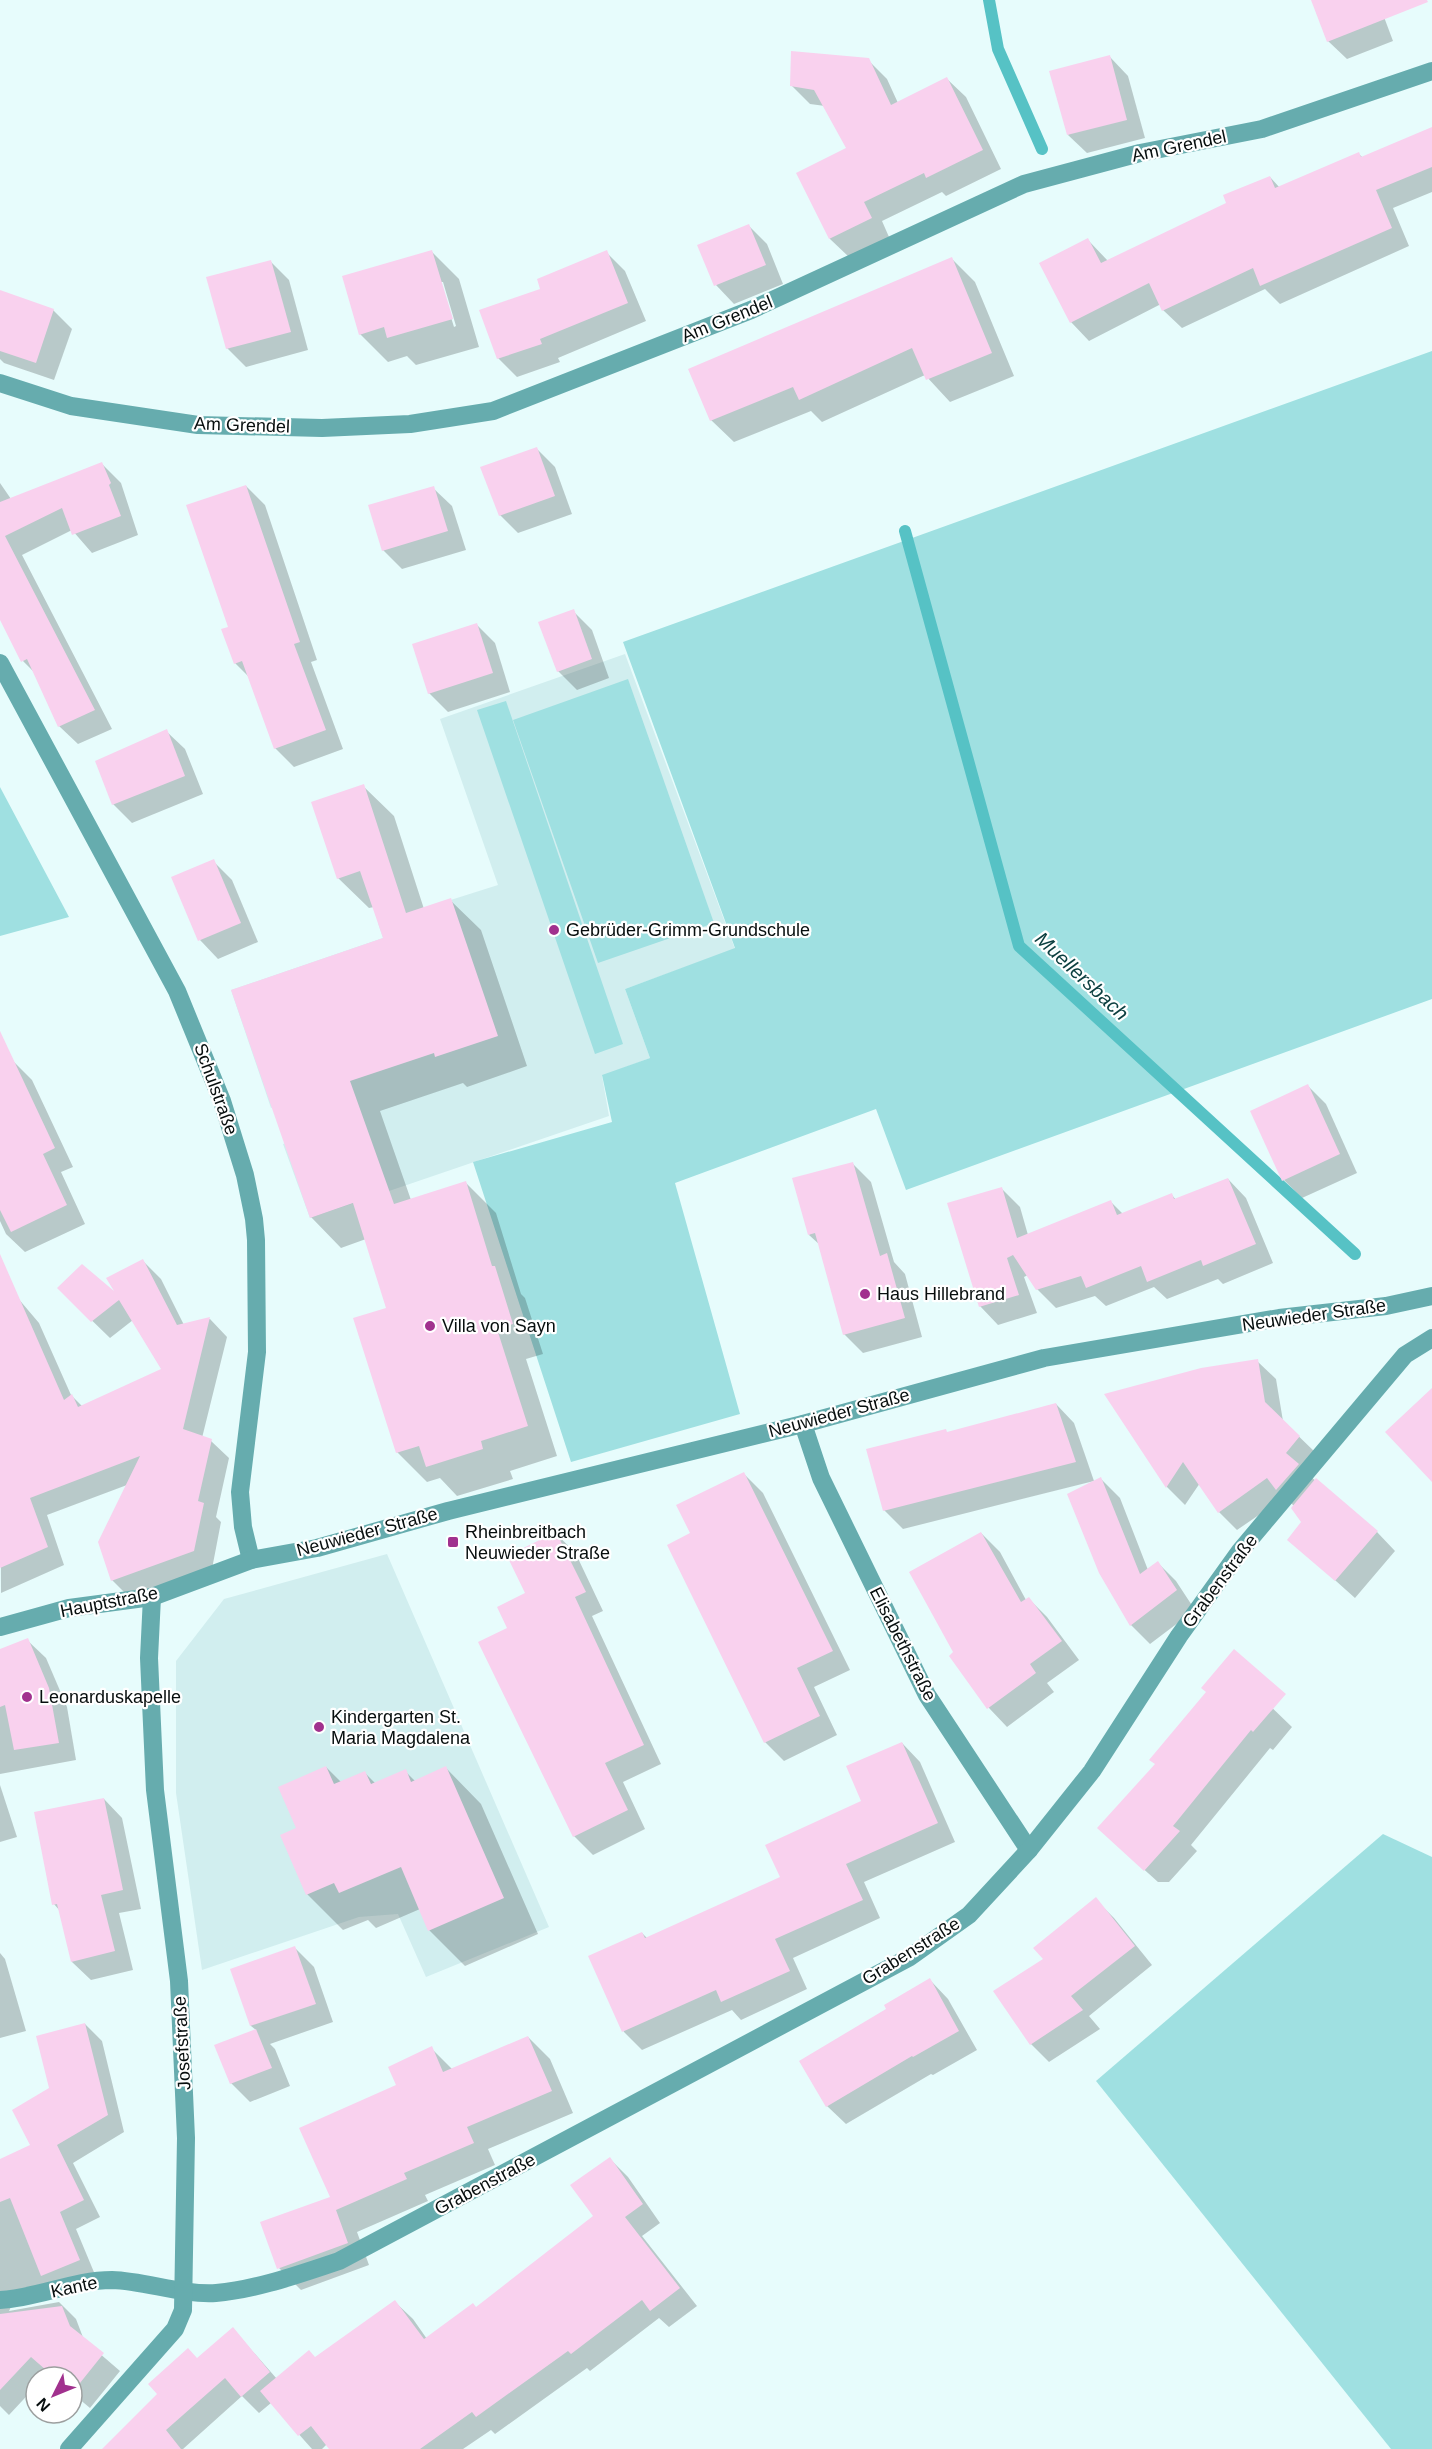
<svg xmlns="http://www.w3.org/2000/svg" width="1432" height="2449" font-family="Helvetica,sans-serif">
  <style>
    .built { fill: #d1eeef }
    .green { fill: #9fe0e1 }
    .shadow { fill: #0003; fill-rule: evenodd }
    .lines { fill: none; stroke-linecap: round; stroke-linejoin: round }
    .stream { stroke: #56c2c5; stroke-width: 12 }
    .building { fill: #f9d1ee }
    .street { stroke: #66acae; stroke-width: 18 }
    .poi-dot { fill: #a1318e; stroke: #fff; stroke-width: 2 }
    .labels { text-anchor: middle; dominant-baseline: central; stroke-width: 4.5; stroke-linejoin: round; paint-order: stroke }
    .street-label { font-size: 18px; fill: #070e0e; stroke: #fff }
    .poi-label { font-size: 18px; fill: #070e0e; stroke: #fff; text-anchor: start }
    .water-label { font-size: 20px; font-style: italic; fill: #0d4041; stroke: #fff }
  </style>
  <rect width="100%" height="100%" fill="#e7fcfc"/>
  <g class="built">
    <path d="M 625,654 L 735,949 L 625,989 L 650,1058 L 602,1076 L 609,1116 L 310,1218 L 283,1144 L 287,1143 L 275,1106 L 271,1108 L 231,990 L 383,938 L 378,923 L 498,885 L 440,719 Z"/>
    <path d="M 387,1554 L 549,1927 L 426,1977 L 398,1914 L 359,1917 L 202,1970 L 176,1793 L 176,1661 L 224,1599 Z"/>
  </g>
  <g class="green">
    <path d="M 1432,351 L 1432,999 L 906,1190 L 876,1109 L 675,1183 L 740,1414 L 571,1462 L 473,1162 L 612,1122 L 602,1075 L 650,1058 L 625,989 L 735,948 L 623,642 Z"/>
    <path d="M 628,679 L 714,923 L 598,963 L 513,720 Z"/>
    <path d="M 506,701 L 623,1044 L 595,1054 L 477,710 Z"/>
    <path d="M 0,787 L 69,917 L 0,936 Z"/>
    <path d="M 1383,1834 L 1432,1857 L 1432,2449 L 1391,2449 L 1096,2081 Z"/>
  </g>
  <g class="shadow">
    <path d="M 1312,0 L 1419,0 L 1384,17 L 1393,41 L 1347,59 L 1328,41 Z"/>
    <path d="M 1110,57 L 1128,76 L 1145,138 L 1087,153 L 1068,135 Z"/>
    <path d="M 868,60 L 887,79 L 898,103 L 947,79 L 966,97 L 1001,169 L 946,196 L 942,192 L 882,221 L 889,237 L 849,257 L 830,239 L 798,174 L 849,148 L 825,106 L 810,104 L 791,85 Z"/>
    <path d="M 1432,137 L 1432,192 L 1393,208 L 1409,246 L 1280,304 L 1265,289 L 1182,328 L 1163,310 L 1161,304 L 1089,341 L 1071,322 L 1088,240 L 1108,261 L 1228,204 L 1270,177 L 1280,188 L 1359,154 L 1363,158 Z"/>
    <path d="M 748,225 L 767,244 L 783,284 L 734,304 L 716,285 Z"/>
    <path d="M 432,252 L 459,279 L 479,347 L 416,365 L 407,356 L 388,362 L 360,334 ZM 440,282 L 443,282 L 456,326 L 454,327 Z"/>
    <path d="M 606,252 L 625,271 L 646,321 L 558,358 L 560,362 L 517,377 L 498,358 L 542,290 Z"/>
    <path d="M 952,259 L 975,282 L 1014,376 L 950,402 L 925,375 L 822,422 L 811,411 L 734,442 L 711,420 Z"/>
    <path d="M 271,262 L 289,280 L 308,350 L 246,367 L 227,348 Z"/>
    <path d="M 0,302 L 53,310 L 72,329 L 54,380 L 4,363 L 0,359 Z"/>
    <path d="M 536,448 L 555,467 L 572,514 L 518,533 L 500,515 Z"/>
    <path d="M 102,464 L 121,483 L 138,535 L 92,553 L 72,530 L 22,555 L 112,729 L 78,744 L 59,726 L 35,673 L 23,661 L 0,617 L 0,483 L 11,499 Z"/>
    <path d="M 246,486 L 265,505 L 317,660 L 311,662 L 343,749 L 294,767 L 275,748 L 250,678 L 235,663 L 230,628 Z"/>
    <path d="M 433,488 L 452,506 L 466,550 L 402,569 L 383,550 Z"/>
    <path d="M 573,611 L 592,630 L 609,678 L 577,690 L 558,671 Z"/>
    <path d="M 476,624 L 495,643 L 510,692 L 448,712 L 429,693 Z"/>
    <path d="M 166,731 L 185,749 L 203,794 L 132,823 L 113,804 Z"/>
    <path d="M 363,786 L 394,816 L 424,909 L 450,900 L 481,930 L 527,1066 L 467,1087 L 463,1083 L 380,1111 L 411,1200 L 466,1183 L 496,1213 L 521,1294 L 525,1298 L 543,1354 L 526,1359 L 557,1456 L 510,1471 L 513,1479 L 457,1496 L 440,1478 L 427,1482 L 397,1452 L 387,1309 L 366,1239 L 341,1248 L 311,1217 L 385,939 L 374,907 L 369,908 L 338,878 Z"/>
    <path d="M 213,861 L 232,880 L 258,942 L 218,959 L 200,940 Z"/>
    <path d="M 13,1061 L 32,1080 L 73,1167 L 61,1172 L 85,1224 L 25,1252 L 6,1234 L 0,1221 L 0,1067 Z"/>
    <path d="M 1308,1086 L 1326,1104 L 1357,1173 L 1302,1198 L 1284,1180 Z"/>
    <path d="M 852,1163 L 871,1182 L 894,1262 L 905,1274 L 922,1337 L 863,1353 L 844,1334 L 820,1245 L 809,1235 Z"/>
    <path d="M 1228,1179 L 1246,1198 L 1273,1263 L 1223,1284 L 1218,1279 L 1167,1299 L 1154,1287 L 1106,1306 L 1095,1296 L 1056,1308 L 1037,1289 L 1028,1275 L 1024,1277 L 1037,1313 L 998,1325 L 980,1306 L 1001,1188 L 1020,1207 L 1028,1235 L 1111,1202 L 1123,1214 L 1172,1195 L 1176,1200 Z"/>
    <path d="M 143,1261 L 161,1279 L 184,1325 L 210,1319 L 227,1337 L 202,1438 L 211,1441 L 229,1458 L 216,1517 L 221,1522 L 212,1569 L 130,1598 L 112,1580 L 127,1485 L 47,1515 L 64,1565 L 1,1593 L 0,1277 L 39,1323 L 71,1395 L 82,1406 L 163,1370 L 133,1320 L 110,1338 L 77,1306 L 119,1297 Z"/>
    <path d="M 1257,1361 L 1276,1379 L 1283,1421 L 1318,1455 L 1304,1471 L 1377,1532 L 1395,1551 L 1355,1598 L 1289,1539 L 1303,1522 L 1294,1506 L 1285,1497 L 1237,1530 L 1219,1512 L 1200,1483 L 1185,1505 L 1167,1487 L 1107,1395 Z"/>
    <path d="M 1056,1404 L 1074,1423 L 1094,1481 L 903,1529 L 884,1510 L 948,1433 Z"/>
    <path d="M 744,1474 L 763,1493 L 850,1670 L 814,1687 L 837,1735 L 784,1761 L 765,1742 L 692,1534 Z"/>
    <path d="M 1101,1479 L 1120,1498 L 1148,1570 L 1158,1563 L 1176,1581 L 1195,1610 L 1150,1644 L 1131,1625 L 1101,1572 Z"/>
    <path d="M 981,1533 L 1000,1552 L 1026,1600 L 1029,1599 L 1047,1617 L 1079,1660 L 1047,1683 L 1054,1692 L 1007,1727 L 989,1708 L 951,1656 L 955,1653 Z"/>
    <path d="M 556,1534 L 575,1552 L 603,1611 L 592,1616 L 661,1764 L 623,1782 L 645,1829 L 593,1855 L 574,1836 L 509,1629 Z"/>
    <path d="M 27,1640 L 46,1658 L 67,1707 L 76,1760 L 0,1774 L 0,1650 Z"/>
    <path d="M 1207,1692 L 1266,1702 L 1292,1727 L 1273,1750 L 1270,1748 L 1191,1845 L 1197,1851 L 1169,1882 L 1158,1882 L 1118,1846 L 1157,1765 Z"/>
    <path d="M 902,1743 L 920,1762 L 955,1842 L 864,1882 L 880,1918 L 793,1958 L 807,1989 L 741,2020 L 732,2010 L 642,2050 L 624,2032 L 590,1957 L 642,1933 L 648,1939 L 782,1878 L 863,1802 Z"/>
    <path d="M 326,1767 L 341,1782 L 364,1772 L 376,1784 L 405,1771 L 416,1782 L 446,1768 L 481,1804 L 538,1934 L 465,1966 L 429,1930 L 420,1909 L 376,1928 L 368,1920 L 343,1930 L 307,1894 L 282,1836 L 297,1829 Z"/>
    <path d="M 0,1785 L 17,1837 L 0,1842 Z"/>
    <path d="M 104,1799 L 122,1818 L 141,1909 L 119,1913 L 133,1970 L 91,1980 L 72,1962 L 60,1911 L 54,1904 Z"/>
    <path d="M 1095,1899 L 1114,1918 L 1152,1965 L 1089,2016 L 1100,2029 L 1049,2062 L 1031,2044 L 1045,1959 Z"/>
    <path d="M 295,1948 L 314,1967 L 333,2022 L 270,2044 L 275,2049 L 290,2086 L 250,2102 L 231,2083 L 256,2030 L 251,2026 L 232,1970 Z"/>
    <path d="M 0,1953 L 5,1959 L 26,2031 L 0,2038 Z"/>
    <path d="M 930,1980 L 948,1999 L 977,2050 L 933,2075 L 931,2074 L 846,2124 L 827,2106 L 888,2009 Z"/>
    <path d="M 85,2024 L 102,2041 L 124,2132 L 73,2163 L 100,2217 L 76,2229 L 96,2277 L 11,2307 L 9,2311 L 59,2302 L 76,2319 L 84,2340 L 120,2371 L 90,2408 L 72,2393 L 72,2377 L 54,2377 L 49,2372 L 44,2377 L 36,2377 L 36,2386 L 9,2415 L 0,2406 L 0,2161 L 32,2146 L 51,2089 Z"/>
    <path d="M 528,2037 L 550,2059 L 573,2113 L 488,2149 L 495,2165 L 425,2195 L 428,2201 L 357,2232 L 369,2265 L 301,2290 L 279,2268 L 332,2198 L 398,2086 L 431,2048 L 453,2070 Z"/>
    <path d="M 610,2159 L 628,2177 L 660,2223 L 642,2236 L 697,2306 L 669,2327 L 659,2318 L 590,2371 L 587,2368 L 495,2434 L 491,2430 L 463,2449 L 331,2449 L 327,2444 L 322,2449 L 312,2449 L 271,2403 L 259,2413 L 242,2396 L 183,2449 L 104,2449 L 197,2359 L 233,2329 L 277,2379 L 316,2359 L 395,2302 L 413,2319 L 427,2339 L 476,2308 L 595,2217 Z"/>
  </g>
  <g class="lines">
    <g class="stream">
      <path d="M 989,0 L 998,49 L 1042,149"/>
      <path d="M 905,531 L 1019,946 L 1355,1254"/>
    </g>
  </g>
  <g class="building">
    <path d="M 1311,0 L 1427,0 L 1428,2 L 1327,42 Z"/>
    <path d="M 791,51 L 869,58 L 891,105 L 947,77 L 983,150 L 926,178 L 924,173 L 864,202 L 872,218 L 829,239 L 796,173 L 846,148 L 814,90 L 790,86 Z"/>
    <path d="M 1110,55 L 1127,120 L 1067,135 L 1049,71 Z"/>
    <path d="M 1432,127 L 1432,167 L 1376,190 L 1392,228 L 1260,286 L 1253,268 L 1162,311 L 1149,283 L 1070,323 L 1039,263 L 1088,238 L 1101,263 L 1226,203 L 1223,195 L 1270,176 L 1275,188 L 1359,152 L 1361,157 Z"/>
    <path d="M 749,224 L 766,265 L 714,286 L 697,245 Z"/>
    <path d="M 432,250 L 453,319 L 387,338 L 384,327 L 359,335 L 342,276 Z"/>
    <path d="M 607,250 L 628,303 L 540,339 L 542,344 L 497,359 L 479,310 L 540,289 L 537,279 Z"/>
    <path d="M 952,257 L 992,353 L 926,380 L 912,348 L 799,400 L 793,387 L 710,421 L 688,369 Z"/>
    <path d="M 271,260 L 291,332 L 226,349 L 206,277 Z"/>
    <path d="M 0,290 L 54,309 L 36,363 L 0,351 Z"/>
    <path d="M 537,447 L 555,496 L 499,516 L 480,467 Z"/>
    <path d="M 102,462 L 111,483 L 109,485 L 121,516 L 72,535 L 62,508 L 5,536 L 95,710 L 58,727 L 27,659 L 21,662 L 0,620 L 0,502 Z"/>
    <path d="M 246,485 L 300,642 L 294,644 L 326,730 L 274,749 L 242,661 L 234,664 L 221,629 L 228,627 L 186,505 Z"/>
    <path d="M 434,486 L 448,531 L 382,551 L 368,505 Z"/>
    <path d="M 574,609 L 592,659 L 557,672 L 538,622 Z"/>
    <path d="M 477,623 L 493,673 L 428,694 L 412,644 Z"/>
    <path d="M 167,729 L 185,776 L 112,805 L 95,761 Z"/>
    <path d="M 364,784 L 406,913 L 451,898 L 498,1036 L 435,1057 L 434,1053 L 350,1081 L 394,1204 L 466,1181 L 492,1266 L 495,1266 L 513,1324 L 497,1329 L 528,1426 L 481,1441 L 483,1449 L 426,1467 L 419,1446 L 396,1453 L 353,1318 L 386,1308 L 353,1203 L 310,1218 L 231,990 L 383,938 L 360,871 L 337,879 L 311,802 Z"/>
    <path d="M 214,859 L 241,923 L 198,941 L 171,877 Z"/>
    <path d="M 0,1031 L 55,1148 L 43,1154 L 67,1205 L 11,1232 L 0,1210 Z"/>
    <path d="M 1308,1084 L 1340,1154 L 1282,1181 L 1250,1111 Z"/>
    <path d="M 853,1162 L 880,1256 L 887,1253 L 905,1318 L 843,1335 L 815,1233 L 808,1235 L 792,1178 Z"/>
    <path d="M 1228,1178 L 1256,1244 L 1203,1266 L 1201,1260 L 1147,1282 L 1141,1266 L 1086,1288 L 1081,1276 L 1036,1290 L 1013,1255 L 1007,1258 L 1019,1295 L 979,1307 L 947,1203 L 1002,1187 L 1017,1238 L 1111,1200 L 1117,1215 L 1172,1193 L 1174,1199 Z"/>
    <path d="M 0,1254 L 64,1400 L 72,1394 L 78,1407 L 161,1369 L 119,1300 L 91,1322 L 57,1288 L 82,1264 L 114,1291 L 106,1278 L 143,1259 L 177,1325 L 210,1317 L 183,1429 L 212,1439 L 198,1501 L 204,1503 L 194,1551 L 111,1581 L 98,1542 L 140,1456 L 30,1498 L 48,1547 L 0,1568 Z"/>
    <path d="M 1258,1359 L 1265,1402 L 1300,1436 L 1286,1453 L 1299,1464 L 1276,1490 L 1267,1478 L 1218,1513 L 1183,1462 L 1166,1488 L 1104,1394 L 1201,1368 Z"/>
    <path d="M 1432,1388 L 1432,1482 L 1385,1432 Z"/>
    <path d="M 1056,1403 L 1076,1462 L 883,1511 L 866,1449 L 946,1429 L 947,1432 Z"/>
    <path d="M 744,1472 L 833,1651 L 797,1668 L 820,1716 L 764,1743 L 667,1545 L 690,1533 L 676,1505 Z"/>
    <path d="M 1101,1477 L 1140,1574 L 1158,1561 L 1177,1590 L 1130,1626 L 1099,1573 L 1067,1494 Z"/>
    <path d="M 1316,1478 L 1378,1531 L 1335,1581 L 1287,1540 L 1301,1522 L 1291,1508 Z"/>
    <path d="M 556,1532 L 586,1592 L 575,1597 L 644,1745 L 605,1763 L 628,1810 L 573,1837 L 478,1642 L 507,1628 L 497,1607 L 525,1593 L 507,1556 Z"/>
    <path d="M 981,1532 L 1021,1602 L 1029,1597 L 1062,1641 L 1030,1664 L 1036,1673 L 987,1709 L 949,1656 L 953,1652 L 909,1572 Z"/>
    <path d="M 28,1638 L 49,1688 L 59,1743 L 14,1750 L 5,1705 L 0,1707 L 0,1649 Z"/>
    <path d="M 1234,1649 L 1286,1694 L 1253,1732 L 1251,1730 L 1173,1826 L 1180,1831 L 1144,1871 L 1097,1828 L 1155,1764 L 1149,1760 L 1206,1692 L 1201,1688 Z"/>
    <path d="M 902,1742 L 938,1823 L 846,1864 L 863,1900 L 775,1939 L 790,1971 L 721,2002 L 716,1990 L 622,2032 L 588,1956 L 642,1932 L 645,1938 L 780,1877 L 765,1845 L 861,1801 L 846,1766 Z"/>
    <path d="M 326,1766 L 334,1784 L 365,1771 L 371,1784 L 406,1769 L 411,1782 L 446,1766 L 504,1898 L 428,1931 L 401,1867 L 339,1893 L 334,1883 L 306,1895 L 280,1835 L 296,1828 L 278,1787 Z"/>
    <path d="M 104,1798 L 123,1890 L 101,1895 L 115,1951 L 71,1962 L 57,1904 L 52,1905 L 34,1812 Z"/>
    <path d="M 1096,1897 L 1135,1946 L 1071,1996 L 1083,2010 L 1030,2045 L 993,1991 L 1043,1959 L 1033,1948 Z"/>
    <path d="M 295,1946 L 316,2004 L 250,2026 L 230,1969 Z"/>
    <path d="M 930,1978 L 959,2031 L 913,2057 L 912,2056 L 826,2107 L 799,2061 L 886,2009 L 884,2005 Z"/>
    <path d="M 85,2023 L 108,2115 L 57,2145 L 84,2200 L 60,2212 L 80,2260 L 41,2276 L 10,2198 L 0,2202 L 0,2159 L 30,2145 L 12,2110 L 49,2088 L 36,2036 Z"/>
    <path d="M 256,2029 L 272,2068 L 230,2084 L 214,2045 Z"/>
    <path d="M 528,2036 L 552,2091 L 467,2127 L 474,2143 L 404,2173 L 407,2179 L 336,2210 L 348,2243 L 277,2269 L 260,2222 L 330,2197 L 299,2128 L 396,2085 L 388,2067 L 432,2046 L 443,2072 Z"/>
    <path d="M 610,2157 L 643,2204 L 625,2217 L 680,2288 L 650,2311 L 642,2300 L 571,2354 L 568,2351 L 476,2417 L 472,2412 L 420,2449 L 329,2449 L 311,2426 L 298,2436 L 260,2391 L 309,2350 L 315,2357 L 395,2300 L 424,2339 L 473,2303 L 476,2307 L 593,2216 L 570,2185 Z"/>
    <path d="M 62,2306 L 70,2326 L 104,2353 L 72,2393 L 72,2377 L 54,2377 L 31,2357 L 0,2390 L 0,2314 Z"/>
    <path d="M 233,2327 L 270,2372 L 241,2397 L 225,2378 L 166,2430 L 181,2449 L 102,2449 L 157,2394 L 148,2384 L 188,2348 L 197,2358 Z"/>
  </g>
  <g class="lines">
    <g class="street">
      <path d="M 0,383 L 71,406 L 198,425 L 322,428 L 410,424 L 493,411 L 751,310 L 1024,184 L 1140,153 L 1262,129 L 1432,71"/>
      <path d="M 0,663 L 177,991 L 222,1101 L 245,1175 L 254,1219 L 256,1240 L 257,1352 L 240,1492 L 243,1527 L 251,1560"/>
      <path d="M 803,1424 L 821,1478 L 927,1695 L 1029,1850"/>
      <path d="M 0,1627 L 69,1608 L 152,1597 L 251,1560 L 317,1548 L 448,1511 L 803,1424 L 1044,1358 L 1279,1318 L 1386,1306 L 1432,1296"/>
      <path d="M 0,2300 C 38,2298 74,2280 112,2280 C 146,2281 181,2295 216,2293 C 256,2290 302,2273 339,2261 L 910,1957 L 969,1915 L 1029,1850 L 1092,1771 L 1179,1636 L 1240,1551 L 1405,1355 L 1432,1338"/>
      <path d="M 69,2449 L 175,2329 L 183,2310 L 186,2138 L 179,1981 L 155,1790 L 149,1658 L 152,1597"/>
    </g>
  </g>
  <g class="poi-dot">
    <circle cx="554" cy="930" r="6"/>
    <circle cx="865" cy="1294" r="6"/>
    <circle cx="430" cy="1326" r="6"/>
    <rect x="447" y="1536" width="12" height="12" rx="3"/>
    <circle cx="27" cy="1697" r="6"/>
    <circle cx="319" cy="1727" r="6"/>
  </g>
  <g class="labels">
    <g class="street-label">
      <text transform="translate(1179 146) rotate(-12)">Am Grendel</text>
      <text transform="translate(727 319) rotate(-22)">Am Grendel</text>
      <text transform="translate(242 425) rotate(2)">Am Grendel</text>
      <text transform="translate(216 1089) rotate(70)">Schulstraße</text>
      <text transform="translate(1314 1315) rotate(-8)">Neuwieder Straße</text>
      <text transform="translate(839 1413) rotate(-15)">Neuwieder Straße</text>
      <text transform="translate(367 1532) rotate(-15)">Neuwieder Straße</text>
      <text transform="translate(1220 1581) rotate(-53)">Grabenstraße</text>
      <text transform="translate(109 1602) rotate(-11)">Hauptstraße</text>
      <text transform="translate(903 1644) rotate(63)">Elisabethstraße</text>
      <text transform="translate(911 1951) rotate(-32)">Grabenstraße</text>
      <text transform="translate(182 2043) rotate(-93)">Josefstraße</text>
      <text transform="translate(485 2184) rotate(-28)">Grabenstraße</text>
      <text transform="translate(74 2287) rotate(-12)">Kante</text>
    </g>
    <g class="poi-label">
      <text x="566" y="930">Gebrüder-Grimm-Grundschule</text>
      <text x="877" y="1294">Haus Hillebrand</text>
      <text x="442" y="1326">Villa von Sayn</text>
      <text x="465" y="1532">Rheinbreitbach<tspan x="465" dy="21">Neuwieder Straße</tspan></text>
      <text x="39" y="1697">Leonarduskapelle</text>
      <text x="331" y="1717">Kindergarten St.<tspan x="331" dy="21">Maria Magdalena</tspan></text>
    </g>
    <g class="water-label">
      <text transform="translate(1082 976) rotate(43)">Muellersbach</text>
    </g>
  </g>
  <g transform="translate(54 2395) rotate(227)"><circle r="28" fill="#ffffff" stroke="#9c9f9f" stroke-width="1.5"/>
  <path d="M0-4.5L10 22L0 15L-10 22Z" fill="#a1318e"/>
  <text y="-9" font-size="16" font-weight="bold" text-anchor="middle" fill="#070e0e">N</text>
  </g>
</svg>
